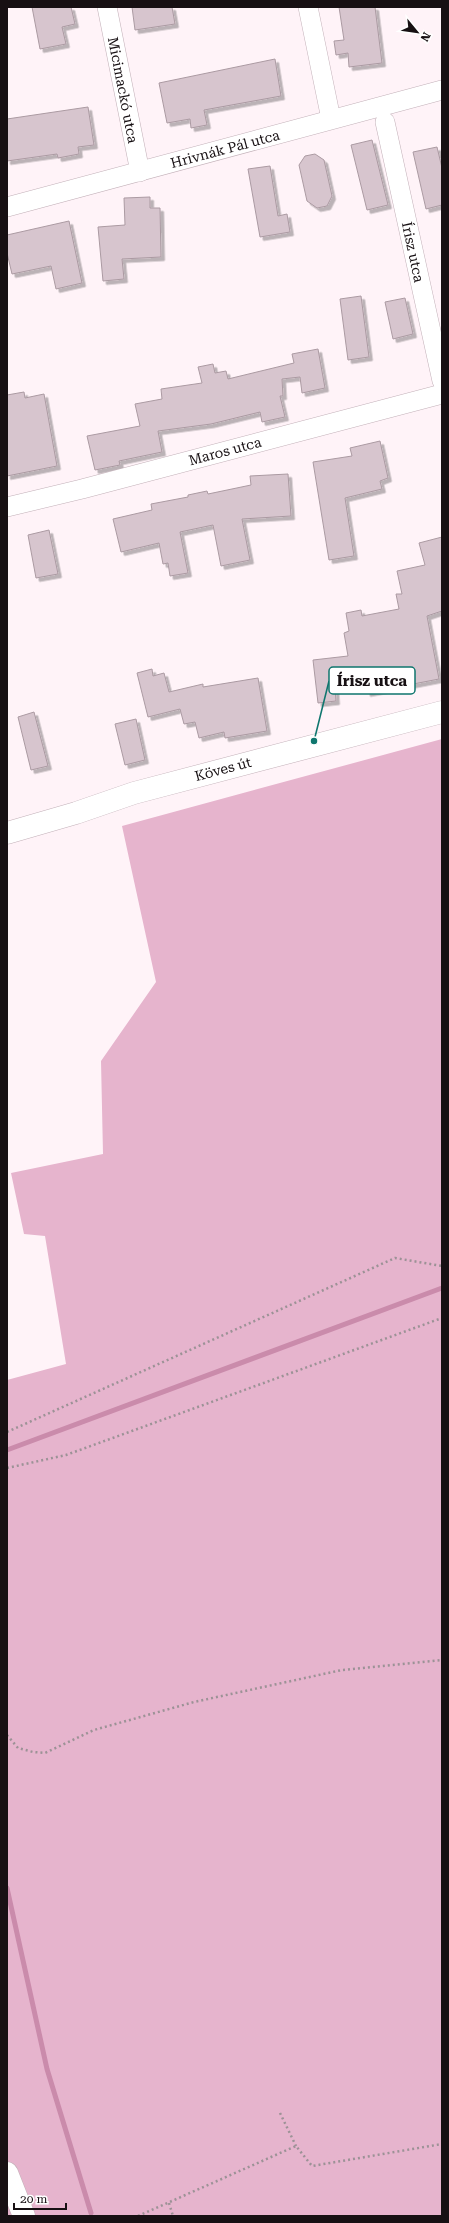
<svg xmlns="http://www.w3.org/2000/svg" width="449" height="2223" font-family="'Roboto Serif',serif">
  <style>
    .green { fill: #e6b4cd }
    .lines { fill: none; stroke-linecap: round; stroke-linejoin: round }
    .stream { stroke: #ca8bab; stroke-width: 5 }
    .building { fill: #d7c5ce; stroke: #ab9aa2; filter: url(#shadow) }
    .street-casing { stroke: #c3b1b9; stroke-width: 20 }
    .secondary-casing { stroke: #c3b1b9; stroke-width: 23 }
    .path { stroke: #9c9296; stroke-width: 2.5; stroke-dasharray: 2 3; stroke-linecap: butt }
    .street { stroke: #fff; stroke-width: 19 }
    .secondary { stroke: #fff; stroke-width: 22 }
    .labels { text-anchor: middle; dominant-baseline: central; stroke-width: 4; stroke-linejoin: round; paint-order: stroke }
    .street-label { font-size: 14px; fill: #171013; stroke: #fff }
    .leader { fill: none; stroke: #0f766e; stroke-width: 1.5 }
    .callout-dot { fill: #0f766e; stroke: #fff; stroke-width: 1.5 }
    .callout { fill: #fff; stroke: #0f766e; stroke-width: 1.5 }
    .callout-label { font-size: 15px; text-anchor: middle; font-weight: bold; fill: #171013 }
  </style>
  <defs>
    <filter id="shadow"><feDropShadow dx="3.5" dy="3.5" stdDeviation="0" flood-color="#0004"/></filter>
  </defs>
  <rect width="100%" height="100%" fill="#fff3f8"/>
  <path class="green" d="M 442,739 L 442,2216 L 7,2216 L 7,1380 L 66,1364 L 45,1236 L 24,1234 L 11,1173 L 103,1154 L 101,1061 L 156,982 L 122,826 Z"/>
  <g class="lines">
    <g class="stream">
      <path d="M 7,1450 L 442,1288"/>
      <path d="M 7,1888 L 47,2069 L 91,2213"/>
    </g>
  </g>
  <g class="building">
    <path d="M 32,7 L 71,7 L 75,24 L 62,27 L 66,44 L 40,49 Z"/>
    <path d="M 132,7 L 172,7 L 175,24 L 135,30 Z"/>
    <path d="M 339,7 L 375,7 L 382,63 L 349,67 L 348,53 L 336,55 L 334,41 L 344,40 Z"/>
    <path d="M 275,59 L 281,96 L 204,110 L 207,125 L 191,128 L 190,119 L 167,123 L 159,83 Z"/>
    <path d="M 88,107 L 94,145 L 78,147 L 79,154 L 58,158 L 57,154 L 7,161 L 7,119 Z"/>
    <path d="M 372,140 L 388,205 L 367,210 L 351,145 Z"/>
    <path d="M 437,147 L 442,168 L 442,205 L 426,209 L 413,152 Z"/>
    <path d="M 315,154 L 324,160 L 332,196 L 327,206 L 317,208 L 307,201 L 299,165 L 305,156 Z"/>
    <path d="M 270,166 L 278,216 L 287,214 L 290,232 L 260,237 L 248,169 Z"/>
    <path d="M 150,197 L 150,208 L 160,208 L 161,257 L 122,259 L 124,279 L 103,281 L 98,227 L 125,225 L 124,198 Z"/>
    <path d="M 69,221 L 82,283 L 56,289 L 51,266 L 12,274 L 7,253 L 7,235 Z"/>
    <path d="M 361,296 L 369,357 L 348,360 L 340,299 Z"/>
    <path d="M 405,298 L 413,334 L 393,339 L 385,302 Z"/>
    <path d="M 318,349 L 325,388 L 302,393 L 300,377 L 282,379 L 283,396 L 280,396 L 285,417 L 262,422 L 260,412 L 211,424 L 158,431 L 162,452 L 119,461 L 120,465 L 95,470 L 87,436 L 140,426 L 135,404 L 162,399 L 161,389 L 202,383 L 198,367 L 213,364 L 215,373 L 226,371 L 228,379 L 294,363 L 292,354 Z"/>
    <path d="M 24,392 L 25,398 L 44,394 L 57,466 L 7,476 L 7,395 Z"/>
    <path d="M 380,441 L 388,478 L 380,481 L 382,489 L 345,498 L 354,556 L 329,560 L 313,462 L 352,456 L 350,448 Z"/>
    <path d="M 288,474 L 291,516 L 242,519 L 250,560 L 221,566 L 213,525 L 180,532 L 188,573 L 170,576 L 168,563 L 163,564 L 159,543 L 121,552 L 113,519 L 152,510 L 151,504 L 188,497 L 188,495 L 207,491 L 208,494 L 251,485 L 250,476 Z"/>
    <path d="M 49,530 L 58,574 L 36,578 L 28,535 Z"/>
    <path d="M 442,537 L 442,611 L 427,616 L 439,679 L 367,693 L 365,681 L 335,687 L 336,701 L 318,703 L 313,660 L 348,656 L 344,633 L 349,631 L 346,613 L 361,610 L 362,616 L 399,609 L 396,594 L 402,594 L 397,571 L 425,565 L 419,543 Z"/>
    <path d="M 152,669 L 153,676 L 164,673 L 169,692 L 203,684 L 203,687 L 258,678 L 267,731 L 225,738 L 224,732 L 199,738 L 195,722 L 184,724 L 180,709 L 148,717 L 137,673 Z"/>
    <path d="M 34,712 L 48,766 L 31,770 L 18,717 Z"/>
    <path d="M 136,719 L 145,760 L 125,765 L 115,724 Z"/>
  </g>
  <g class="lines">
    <defs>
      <g id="street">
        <path d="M 107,7 L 140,172"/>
        <path d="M 308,7 L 331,119"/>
        <path d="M 385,122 L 442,381"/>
        <path d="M 7,207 L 442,90"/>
        <path d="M 7,507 L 82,489 L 442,394"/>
      </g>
      <g id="secondary">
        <path d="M 7,833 L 76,813 L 134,793 L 442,712"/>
        <path d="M 7,2173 L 24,2216"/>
      </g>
    </defs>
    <use href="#street" class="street-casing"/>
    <use href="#secondary" class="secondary-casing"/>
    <g class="path">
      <path d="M 7,1432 L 395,1258 L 442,1266"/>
      <path d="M 7,1468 L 66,1455 L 442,1318"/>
      <path d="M 7,1735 L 18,1748 L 33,1752 L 45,1753 L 94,1730 L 194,1702 L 342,1670 L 442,1660"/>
      <path d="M 280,2113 L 296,2146"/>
      <path d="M 169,2203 L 173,2216"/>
      <path d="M 138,2216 L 296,2146 L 312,2166 L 442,2144"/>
    </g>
    <use href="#street" class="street"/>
    <use href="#secondary" class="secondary"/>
  </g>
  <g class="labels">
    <g class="street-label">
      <text transform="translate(123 90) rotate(79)">Micimackó utca</text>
      <text transform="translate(225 149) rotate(-15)">Hrivnák Pál utca</text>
      <text transform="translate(413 252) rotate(78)">Írisz utca</text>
      <text transform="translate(225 451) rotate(-15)">Maros utca</text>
      <text transform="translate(223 769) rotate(-15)">Köves út</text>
    </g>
  </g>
  <path class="leader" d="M314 741L329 681"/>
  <circle class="callout-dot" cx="314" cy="741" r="4"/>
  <rect class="callout" x="329" y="667" width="86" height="27" rx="4"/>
  <g class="callout-label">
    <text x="372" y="686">Írisz utca</text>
  </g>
  <rect width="449" height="2223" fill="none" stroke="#171013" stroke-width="16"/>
  <g transform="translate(417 32) rotate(119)" stroke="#ffffff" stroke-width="3" paint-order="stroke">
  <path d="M0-3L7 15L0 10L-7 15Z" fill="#171013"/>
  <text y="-6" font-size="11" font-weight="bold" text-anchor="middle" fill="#171013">N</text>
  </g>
  <path d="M14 2203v6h52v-6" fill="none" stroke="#171013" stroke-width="2"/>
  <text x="20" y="2203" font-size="12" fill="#171013" stroke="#ffffff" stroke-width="3" paint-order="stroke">20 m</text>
</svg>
